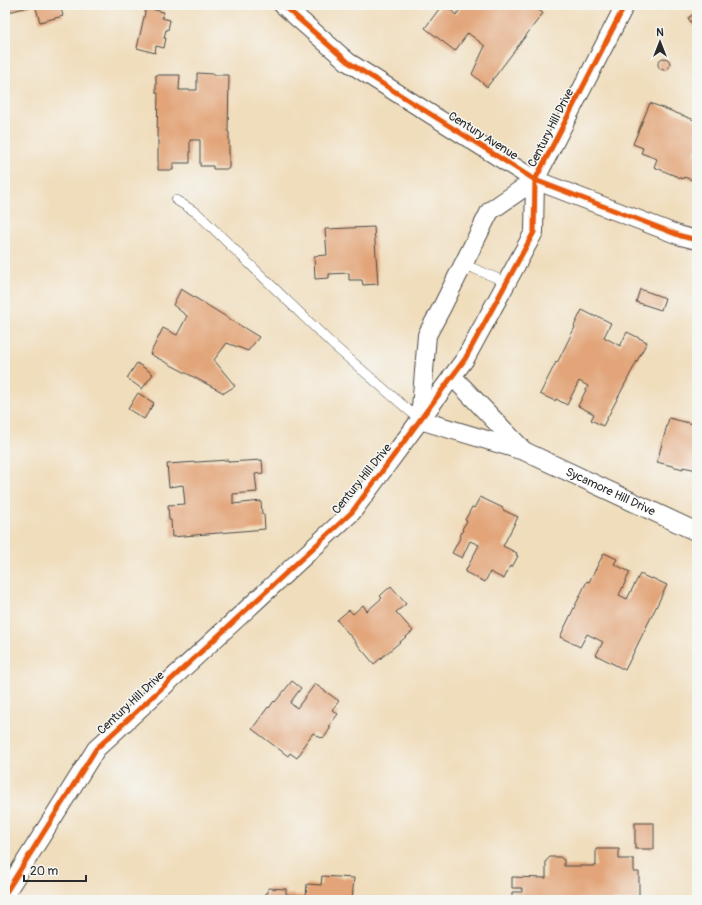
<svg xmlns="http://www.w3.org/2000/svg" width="702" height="905" font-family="Pangolin,sans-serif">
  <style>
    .building { fill: #e2a478 }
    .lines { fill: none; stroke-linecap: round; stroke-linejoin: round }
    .service-casing { stroke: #494641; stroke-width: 10 }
    .minor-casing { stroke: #494641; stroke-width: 20 }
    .service { stroke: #fff; stroke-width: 9 }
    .minor { stroke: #fff; stroke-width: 18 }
    .cycleway-casing { stroke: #f6f6f2; stroke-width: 8 }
    .cycleway { stroke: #e8590c; stroke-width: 5 }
    .labels { text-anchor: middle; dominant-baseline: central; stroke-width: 3; stroke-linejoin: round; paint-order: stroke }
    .street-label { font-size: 12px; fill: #2b2b2b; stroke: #f6f6f2 }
  </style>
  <rect width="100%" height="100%" fill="#f6f6f2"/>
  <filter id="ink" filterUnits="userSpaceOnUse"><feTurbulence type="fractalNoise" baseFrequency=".025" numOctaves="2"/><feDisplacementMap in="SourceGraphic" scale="8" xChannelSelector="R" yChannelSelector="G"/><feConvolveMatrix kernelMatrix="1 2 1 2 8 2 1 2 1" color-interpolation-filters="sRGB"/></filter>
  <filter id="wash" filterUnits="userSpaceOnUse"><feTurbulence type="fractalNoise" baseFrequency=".012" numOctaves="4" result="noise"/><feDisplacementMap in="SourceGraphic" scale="16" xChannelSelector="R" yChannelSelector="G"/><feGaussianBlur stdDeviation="0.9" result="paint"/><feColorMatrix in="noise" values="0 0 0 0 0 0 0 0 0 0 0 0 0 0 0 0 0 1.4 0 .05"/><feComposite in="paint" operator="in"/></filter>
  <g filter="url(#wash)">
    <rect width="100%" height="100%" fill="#f0ddbc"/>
    <g id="blocks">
      <g class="building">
        <path d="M 5,5 L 32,5 L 32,6 L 5,13 Z"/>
        <path d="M 35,5 L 60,5 L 63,16 L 40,22 Z"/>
        <path d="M 442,5 L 446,5 L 456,15 L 463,5 L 530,5 L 543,13 L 487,87 L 472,74 L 485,46 L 468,33 L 455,51 L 425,28 Z"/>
        <path d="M 146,8 L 164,12 L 162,18 L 170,20 L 168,30 L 166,30 L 164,38 L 166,38 L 164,48 L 156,46 L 155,53 L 137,48 Z"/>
        <path d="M 697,12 L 697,31 L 688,18 Z"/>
        <circle cx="664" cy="64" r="6"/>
        <path d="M 197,73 L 213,74 L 213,75 L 229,75 L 228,132 L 229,132 L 229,169 L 213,169 L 213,166 L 200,166 L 200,140 L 190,140 L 190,163 L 173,163 L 173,170 L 158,170 L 158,137 L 157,137 L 158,93 L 156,93 L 156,75 L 180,75 L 179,90 L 197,90 Z"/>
        <path d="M 650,103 L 697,121 L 697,148 L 694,155 L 697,156 L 697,175 L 695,181 L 684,177 L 683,179 L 654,167 L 657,159 L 641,153 L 643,148 L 633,144 Z"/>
        <path d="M 374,227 L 378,284 L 363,285 L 362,280 L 349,280 L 349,273 L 329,274 L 329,278 L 315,279 L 314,256 L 327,255 L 325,229 Z"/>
        <path d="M 181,289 L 259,337 L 248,351 L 227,343 L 214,360 L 235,386 L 224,393 L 150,354 L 163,328 L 177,335 L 187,316 L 173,305 Z"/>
        <path d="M 640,289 L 665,298 L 661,310 L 636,302 Z"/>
        <path d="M 582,310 L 596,317 L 597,316 L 611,323 L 604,337 L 620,346 L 627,332 L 647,342 L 603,426 L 591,420 L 594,414 L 578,406 L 588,386 L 579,381 L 567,405 L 556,399 L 555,401 L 540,394 L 556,362 L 557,363 L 575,327 L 574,326 Z"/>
        <path d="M 137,363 L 153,374 L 142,389 L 127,378 Z"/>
        <path d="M 138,393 L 154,403 L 144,419 L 128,409 Z"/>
        <path d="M 669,418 L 697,425 L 697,470 L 683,467 L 683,469 L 657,462 Z"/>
        <path d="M 228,460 L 229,462 L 262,460 L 263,473 L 255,474 L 257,492 L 233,494 L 233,504 L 261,501 L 262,514 L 264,514 L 265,529 L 172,537 L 171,520 L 169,520 L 168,505 L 185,504 L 183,485 L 169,487 L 167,464 Z"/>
        <path d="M 480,497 L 503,508 L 503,510 L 518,517 L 503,546 L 517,553 L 516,555 L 518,556 L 512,567 L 510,566 L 504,579 L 490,572 L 485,582 L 465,572 L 479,545 L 470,541 L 462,558 L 452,553 L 461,536 L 460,536 L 463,530 L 462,529 L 467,521 L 465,520 L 472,507 L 474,508 Z"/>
        <path d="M 604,553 L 617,559 L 614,564 L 630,572 L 619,595 L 627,599 L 640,574 L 651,579 L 652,578 L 667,585 L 625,670 L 596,655 L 603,642 L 587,634 L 580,647 L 560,637 L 587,581 L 589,582 Z"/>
        <path d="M 391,586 L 406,604 L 396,612 L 413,631 L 374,664 L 337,620 L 349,610 L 353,614 L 363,605 L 367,611 L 382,598 L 380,596 Z"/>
        <path d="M 292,681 L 301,688 L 290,703 L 297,708 L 315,684 L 339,701 L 332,710 L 338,714 L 329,726 L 331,727 L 324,738 L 322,737 L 321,738 L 313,733 L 302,748 L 303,749 L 297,758 L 290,753 L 288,756 L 252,729 L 268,707 L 269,708 L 274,701 L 275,702 L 280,696 Z"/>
        <rect x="635" y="823" width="19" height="26"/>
        <path d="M 596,849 L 619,849 L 619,859 L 634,859 L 634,872 L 639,872 L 639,900 L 512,900 L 512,892 L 522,892 L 522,888 L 512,888 L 512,877 L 546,878 L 546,861 L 550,857 L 560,857 L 564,860 L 564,866 L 596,866 Z"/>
        <path d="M 322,876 L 354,878 L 352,900 L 265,900 L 266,893 L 268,893 L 268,888 L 286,889 L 286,894 L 306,896 L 307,884 L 321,885 Z"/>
      </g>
    </g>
  </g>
  <g filter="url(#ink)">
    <use href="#blocks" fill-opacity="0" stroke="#494641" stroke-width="1"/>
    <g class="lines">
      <defs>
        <g id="service">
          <path d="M 176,200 L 197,213 L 332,344 L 420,420"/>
          <path d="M 463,264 L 506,282"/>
        </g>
        <g id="minor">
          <path d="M 283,5 L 348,62 L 535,180 L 681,236 L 697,240"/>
          <path d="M 452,376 L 523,450"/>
          <path id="s1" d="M 420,420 L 524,451 L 697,532"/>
          <path d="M 420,420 L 427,335 L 441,309 L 490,211 L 535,180"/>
          <path d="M 5,894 L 96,749 L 352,512 L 465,359 L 534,232 L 535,180 L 625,5"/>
        </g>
      </defs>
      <use href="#service" class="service-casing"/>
      <use href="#minor" class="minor-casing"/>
      <use href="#service" class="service"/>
      <use href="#minor" class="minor"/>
      <defs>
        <g id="cycleway">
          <path d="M 283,5 L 348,62 L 535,180 L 681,236 L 697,240"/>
          <path d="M 5,894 L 96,749 L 352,512 L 465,359 L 534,232 L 535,180 L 625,5"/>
        </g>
      </defs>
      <use href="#cycleway" class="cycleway-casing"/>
      <use href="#cycleway" class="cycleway"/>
    </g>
  </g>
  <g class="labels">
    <g class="street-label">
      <text transform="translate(551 128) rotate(-63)">Century Hill Drive</text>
      <text transform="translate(483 136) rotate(32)">Century Avenue</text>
      <text transform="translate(362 479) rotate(-51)">Century Hill Drive</text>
      <text stroke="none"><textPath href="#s1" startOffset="204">Sycamore Hill Drive</textPath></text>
      <text transform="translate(131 703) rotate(-43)">Century Hill Drive</text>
    </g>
  </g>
  <rect width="702" height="905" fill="none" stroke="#f6f6f2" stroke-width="20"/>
  <g transform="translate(660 42)" stroke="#f6f6f2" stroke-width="3" paint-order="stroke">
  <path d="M0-3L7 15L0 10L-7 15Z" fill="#2b2b2b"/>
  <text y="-6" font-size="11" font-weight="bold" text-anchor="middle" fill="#2b2b2b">N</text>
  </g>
  <path d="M24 875v6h62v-6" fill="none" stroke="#2b2b2b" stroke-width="2"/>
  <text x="30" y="875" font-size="12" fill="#2b2b2b" stroke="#f6f6f2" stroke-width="3" paint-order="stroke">20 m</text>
</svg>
